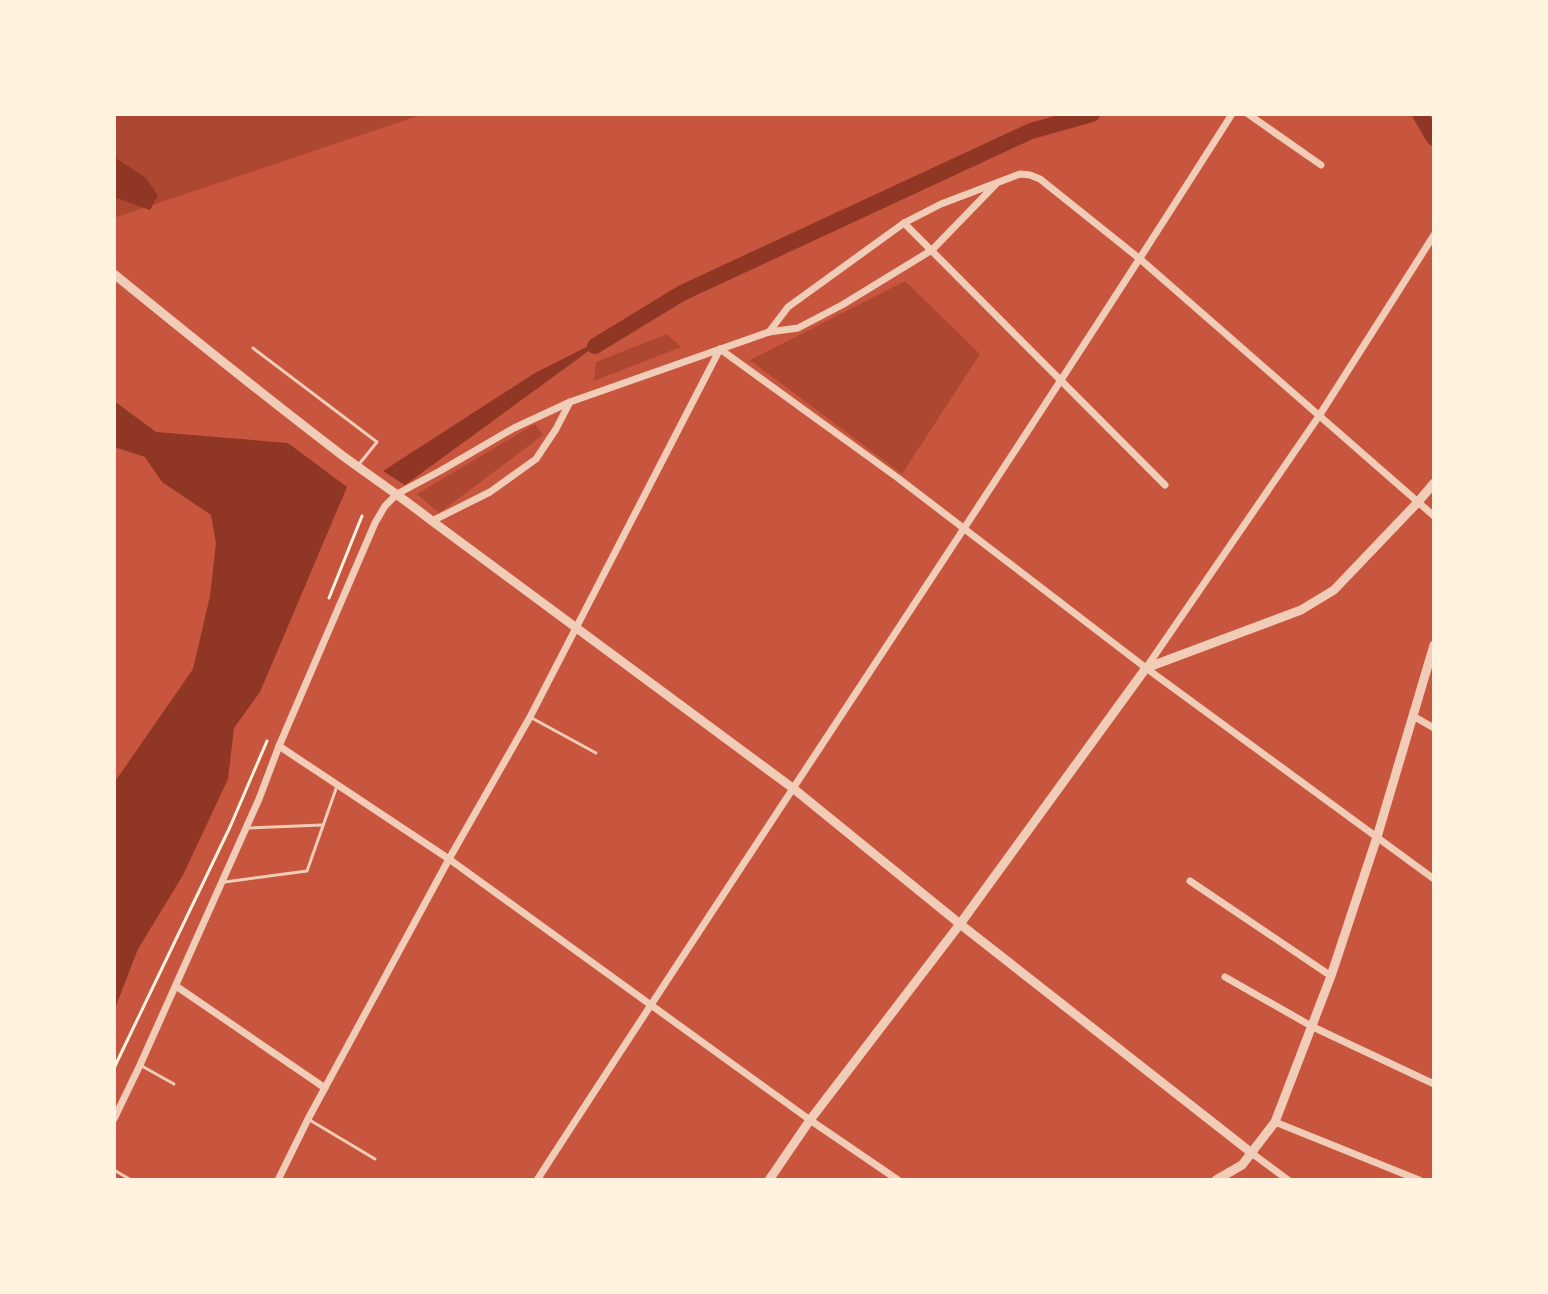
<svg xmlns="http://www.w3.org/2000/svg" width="1548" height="1294" font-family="'IBM Plex Sans',sans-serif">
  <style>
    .green { fill: #ae4732 }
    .water { fill: #8f3625 }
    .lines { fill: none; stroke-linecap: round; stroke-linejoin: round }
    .canal { stroke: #8f3625; stroke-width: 16 }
    .path { stroke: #fff3e0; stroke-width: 3 }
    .service { stroke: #f1ccb7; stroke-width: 3 }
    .minor { stroke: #f1ccb7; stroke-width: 7 }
    .tertiary { stroke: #f1ccb7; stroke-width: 9 }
  </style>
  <rect width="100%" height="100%" fill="#c8553d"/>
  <g class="green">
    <path d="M 114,114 L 424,114 L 114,218 Z"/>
    <path d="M 905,281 L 980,354 L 902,474 L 750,360 Z"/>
    <path d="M 667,334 L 681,347 L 594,381 L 596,362 Z"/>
    <path d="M 535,424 L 543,435 L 439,513 L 417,494 Z"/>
  </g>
  <g class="water">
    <path d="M 114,157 L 145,177 L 158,195 L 150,210 L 114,197 Z"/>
    <path d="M 612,334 L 405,485 L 383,471 L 535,373 Z"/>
    <path d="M 114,401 L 156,432 L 288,443 L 347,487 L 260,692 L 234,728 L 228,779 L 183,875 L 138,949 L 114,1011 L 114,783 L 193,669 L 210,596 L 216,543 L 211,515 L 162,482 L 145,457 L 114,447 Z"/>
  </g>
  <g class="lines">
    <g class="canal">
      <path d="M 1420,114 L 1434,138"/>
      <path d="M 595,346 L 682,293 L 1031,131 L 1092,114"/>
    </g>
    <g class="path">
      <path d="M 329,598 L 362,516"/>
      <path d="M 114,1068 L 230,827 L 267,741"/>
    </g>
    <g class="service">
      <path d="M 253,348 L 377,442 L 360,463"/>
      <path d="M 530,717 L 596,753"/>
      <path d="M 249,828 L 322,825"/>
      <path d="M 225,882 L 307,871 L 337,786"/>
      <path d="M 140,1065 L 174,1084"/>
      <path d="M 308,1119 L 375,1159"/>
      <path d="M 114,1170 L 131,1180"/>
    </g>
    <g class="minor">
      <path d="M 1248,114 L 1321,165"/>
      <path d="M 904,223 L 1165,485"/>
      <path d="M 769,332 L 788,307 L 904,223 L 941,204 L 1020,174 L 1030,175 L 1040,179 L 1140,259 L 1434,516"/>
      <path d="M 570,402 L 769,332 L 798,328 L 842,305 L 932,250 L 996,184"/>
      <path d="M 1146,668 L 1319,416 L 1434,235"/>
      <path d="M 1413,716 L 1434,728"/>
      <path d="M 279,746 L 449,859 L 810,1120 L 898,1180"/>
      <path d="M 1190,881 L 1331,976"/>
      <path d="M 1225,977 L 1313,1027 L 1434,1084"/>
      <path d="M 176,986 L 325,1088"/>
      <path d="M 114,1119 L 140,1065 L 259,799 L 279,746 L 375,523 L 385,506 L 397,494 L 440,471 L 514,428 L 570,402 L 556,429 L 536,459 L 490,492 L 432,521"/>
      <path d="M 1275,1122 L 1419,1180"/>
      <path d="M 1253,1154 L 1288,1180"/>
      <path d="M 278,1180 L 308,1119 L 449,859 L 530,717 L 720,349 L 898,478 L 1146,668 L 1434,879"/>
      <path d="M 537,1180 C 767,824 1005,472 1232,114"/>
    </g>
    <g class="tertiary">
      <path d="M 114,274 C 190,336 266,397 343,456 C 373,478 403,498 432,521 L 794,789 L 960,924 L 1253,1154"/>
      <path d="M 769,1180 L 810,1120 L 960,924 L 1146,668 L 1301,610 L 1334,590 L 1418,502 L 1434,483"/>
      <path d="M 1216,1180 L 1242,1165 L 1275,1122 L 1331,976 L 1377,837 L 1434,645"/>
    </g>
  </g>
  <rect width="1548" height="1294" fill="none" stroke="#fff3e0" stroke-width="232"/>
</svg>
